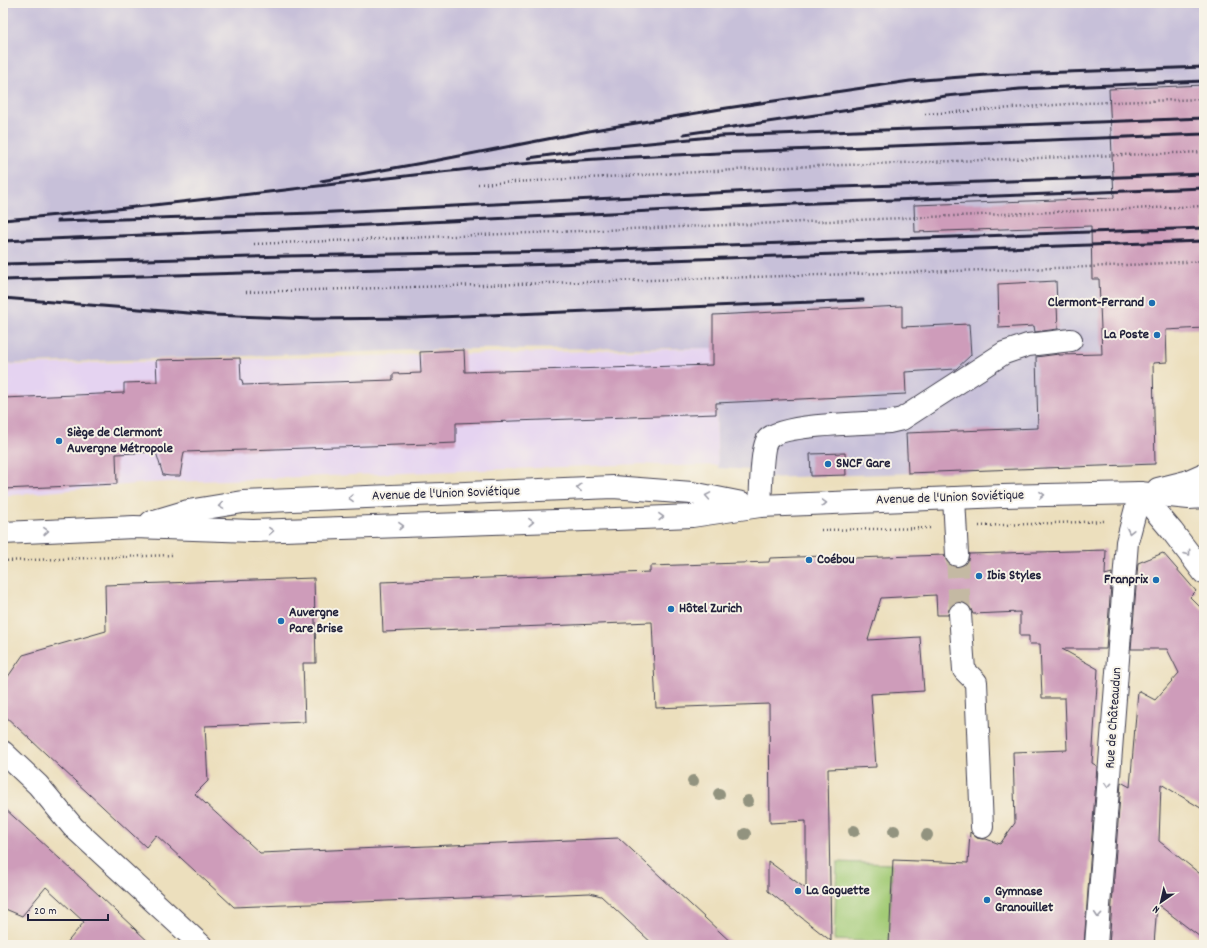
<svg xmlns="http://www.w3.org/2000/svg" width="1207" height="948" font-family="Dekko,sans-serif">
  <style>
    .built { fill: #e5d3f1 }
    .industrial { fill: #c7c0d9 }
    .green { fill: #a3cb76; stroke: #627658 }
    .building { fill: #ce9cba }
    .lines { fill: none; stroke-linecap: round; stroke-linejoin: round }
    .minor-tunnel { stroke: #c4b9a3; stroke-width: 22; stroke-dasharray: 22 11; stroke-linecap: butt }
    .minor-casing { stroke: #403e4e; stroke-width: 24 }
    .major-casing { stroke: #403e4e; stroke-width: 24 }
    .path { stroke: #403e4e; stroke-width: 2.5; stroke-dasharray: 1 3; stroke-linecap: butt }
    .minor { stroke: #fff; stroke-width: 22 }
    .major { stroke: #fff; stroke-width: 22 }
    .rail { stroke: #22223b; stroke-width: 3 }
    .tree { fill: #92937f }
    .oneway { stroke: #9c9ca7 }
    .poi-dot { fill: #1f6fb2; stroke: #f7f3e8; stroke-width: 1.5 }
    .labels { text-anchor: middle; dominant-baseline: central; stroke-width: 4; stroke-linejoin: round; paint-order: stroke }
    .poi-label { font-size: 14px; font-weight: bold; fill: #22223b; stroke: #f7f3e8; text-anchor: start }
    .street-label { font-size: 14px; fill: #22223b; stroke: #f7f3e8 }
  </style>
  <rect width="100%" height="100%" fill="#f7f3e8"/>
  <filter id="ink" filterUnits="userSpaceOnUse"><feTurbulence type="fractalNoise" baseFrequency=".025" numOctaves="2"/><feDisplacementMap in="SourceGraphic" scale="8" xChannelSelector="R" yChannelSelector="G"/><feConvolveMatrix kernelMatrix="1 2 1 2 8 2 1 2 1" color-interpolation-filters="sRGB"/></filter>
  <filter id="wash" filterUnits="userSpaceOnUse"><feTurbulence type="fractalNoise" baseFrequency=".012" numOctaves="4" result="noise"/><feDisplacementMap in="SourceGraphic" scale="16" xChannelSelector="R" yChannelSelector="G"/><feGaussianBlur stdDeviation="0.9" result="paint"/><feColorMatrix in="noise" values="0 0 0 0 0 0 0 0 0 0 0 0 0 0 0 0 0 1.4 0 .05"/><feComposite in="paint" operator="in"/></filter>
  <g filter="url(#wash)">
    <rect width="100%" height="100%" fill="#ecdfbd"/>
    <path class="built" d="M 713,348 L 718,465 L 677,466 L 641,464 L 147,483 L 3,496 L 3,365 Z"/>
    <path class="industrial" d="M 3,3 L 1204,3 L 1204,328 L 1166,330 L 1167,362 L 1153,363 L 1155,465 L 764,478 L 751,470 L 718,468 L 715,365 L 713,348 L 452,349 L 3,364 Z"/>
    <path class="green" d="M 837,862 L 892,864 L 890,942 L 834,940 Z"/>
    <g id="blocks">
      <g class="building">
        <path d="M 1204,85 L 1204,328 L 1166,330 L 1167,362 L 1153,363 L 1155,464 L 908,473 L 906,433 L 1038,428 L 1036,357 L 1059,354 L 1059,355 L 1102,354 L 1099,279 L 1092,279 L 1091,226 L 915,232 L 914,205 L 1114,198 L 1109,89 Z"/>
        <path d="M 1056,281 L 1058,329 L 1035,332 L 1034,326 L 999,328 L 998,284 Z"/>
        <path d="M 902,306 L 902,327 L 969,324 L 971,355 L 956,369 L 905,372 L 906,394 L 716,403 L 716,414 L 456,423 L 456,443 L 431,444 L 430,443 L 429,444 L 184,452 L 180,476 L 170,476 L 163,475 L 156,452 L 116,454 L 117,484 L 3,489 L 3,398 L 124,393 L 124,383 L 157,382 L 156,360 L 240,358 L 241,380 L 242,380 L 243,385 L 393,380 L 393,374 L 421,373 L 420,352 L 464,350 L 465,372 L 713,365 L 713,315 Z"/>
        <path d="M 845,453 L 846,475 L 811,476 L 810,454 Z"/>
        <path d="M 1106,550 L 1105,575 L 1112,573 L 1106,649 L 1062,649 L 1098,669 L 1092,763 L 1097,766 L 1084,945 L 889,945 L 893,860 L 968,863 L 970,832 L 977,838 L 982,839 L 986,839 L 1000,844 L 1015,823 L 1013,752 L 1067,750 L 1065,698 L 1042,698 L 1040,644 L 1029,644 L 1029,636 L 1020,636 L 1020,612 L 973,614 L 970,607 L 965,603 L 960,602 L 953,604 L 949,609 L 948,615 L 937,615 L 936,595 L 881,598 L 868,640 L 920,637 L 924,691 L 871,694 L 876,767 L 828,769 L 831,941 L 768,891 L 768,861 L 806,889 L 806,821 L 770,823 L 769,704 L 656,708 L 652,622 L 383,632 L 381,582 L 650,572 L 650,566 L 769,562 L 770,558 L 824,556 L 824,559 L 944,555 L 947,562 L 951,566 L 957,567 L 964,565 L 968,560 L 969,554 Z"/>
        <path d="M 1163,553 L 1196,591 L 1190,597 L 1204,611 L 1204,810 L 1161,784 L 1159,841 L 1204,877 L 1204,940 L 1157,904 L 1154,945 L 1109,945 L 1121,782 L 1130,787 L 1138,691 L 1155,700 L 1179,673 L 1167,649 L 1131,649 L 1138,563 Z"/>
        <path d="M 314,578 L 316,663 L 303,663 L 305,722 L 205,726 L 208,781 L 195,794 L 260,853 L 619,838 L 734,945 L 654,945 L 601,896 L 590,893 L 234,907 L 156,835 L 146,847 L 3,714 L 3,684 L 23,655 L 106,631 L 105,585 Z"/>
        <path d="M 3,807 L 83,880 L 152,945 L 65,945 L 84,922 L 46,887 L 22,916 L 3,908 Z"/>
      </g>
    </g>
  </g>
  <g filter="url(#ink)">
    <use href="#blocks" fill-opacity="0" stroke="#403e4e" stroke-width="1"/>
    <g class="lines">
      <path class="minor-tunnel" d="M 957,555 L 960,614"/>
      <defs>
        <g id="minor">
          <path d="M 1158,489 L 1186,482 L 1204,474"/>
          <path d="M 1140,493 L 1172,531 L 1204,573"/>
          <path d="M 954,498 L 957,555"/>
          <path d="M 760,506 C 761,493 761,447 768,439 C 781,424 867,423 889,422 L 902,419 L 1004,353 L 1028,345 L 1071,340"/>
          <path d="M 151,522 L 188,511 L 243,502 L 613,487 L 692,493 L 742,503"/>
          <path d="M 3,533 L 134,527 L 253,531 L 616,519 L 692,516 L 760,506 L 1003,496 L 1140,493 L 1189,498 L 1204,497"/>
          <path d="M 960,614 L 964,670 L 976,682 L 982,827"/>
          <path d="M 1096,945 L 1127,542 L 1140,493"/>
        </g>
        <path id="major" d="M 3,752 L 38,785 L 73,827 L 201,945"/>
      </defs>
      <use href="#minor" class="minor-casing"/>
      <use href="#major" class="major-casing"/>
      <g class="path">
        <path d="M 925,114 L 1084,103 L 1204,99"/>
        <path d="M 478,184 L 789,167 L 1204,152"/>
        <path d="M 254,244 L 1204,206"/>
        <path d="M 246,292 L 1088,267 L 1204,261"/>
        <path d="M 979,526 L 1106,521"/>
        <path d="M 821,530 L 930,528"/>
        <path d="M 3,561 L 173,555"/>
      </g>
      <use href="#minor" class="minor"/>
      <use href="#major" class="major"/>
      <g class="rail">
        <path d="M 684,134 L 946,96 L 1020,89 L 1204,81"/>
        <path d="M 529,158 L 608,147 L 721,136 L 1204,118"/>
        <path d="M 321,181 L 439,160 L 594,130 L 727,108 L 910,81 L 987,75 L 1204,67"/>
        <path d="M 3,220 C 176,206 348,180 521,164 C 601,157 682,155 762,151 C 910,144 1057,139 1204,134"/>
        <path d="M 57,221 L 314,213 L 813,188 L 1204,174"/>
        <path d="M 3,241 L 287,229 L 815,203 L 1204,188"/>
        <path d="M 3,264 L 287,256 L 557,251 L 1204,228"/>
        <path d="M 3,280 L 555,264 L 1204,241"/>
        <path d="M 3,298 L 213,315 L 313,319 L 413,318 L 863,300"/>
      </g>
    </g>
    <g class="tree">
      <circle cx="693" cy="781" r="6"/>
      <circle cx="719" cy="794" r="6"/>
      <circle cx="748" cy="801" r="6"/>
      <circle cx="854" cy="831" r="6"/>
      <circle cx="894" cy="831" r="6"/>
      <circle cx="745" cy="834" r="6"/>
      <circle cx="927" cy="835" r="6"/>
    </g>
    <defs><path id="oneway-chevron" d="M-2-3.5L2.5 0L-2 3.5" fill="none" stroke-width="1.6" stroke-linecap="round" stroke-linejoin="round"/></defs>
    <g class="oneway">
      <use href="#oneway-chevron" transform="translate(579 488) rotate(178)"/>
      <use href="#oneway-chevron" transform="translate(1042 495) rotate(-1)"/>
      <use href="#oneway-chevron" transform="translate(708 496) rotate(-170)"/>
      <use href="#oneway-chevron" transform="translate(351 498) rotate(178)"/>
      <use href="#oneway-chevron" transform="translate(824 503) rotate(-3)"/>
      <use href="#oneway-chevron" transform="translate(221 506) rotate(171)"/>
      <use href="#oneway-chevron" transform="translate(661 517) rotate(-2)"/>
      <use href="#oneway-chevron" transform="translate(531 522) rotate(-2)"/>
      <use href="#oneway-chevron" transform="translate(401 526) rotate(-2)"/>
      <use href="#oneway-chevron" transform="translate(46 531) rotate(-3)"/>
      <use href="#oneway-chevron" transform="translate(271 531) rotate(-2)"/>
      <use href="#oneway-chevron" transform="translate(1130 531) rotate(102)"/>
      <use href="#oneway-chevron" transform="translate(1188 553) rotate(53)"/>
      <use href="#oneway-chevron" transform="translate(1108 785) rotate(94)"/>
      <use href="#oneway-chevron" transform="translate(1098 915) rotate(94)"/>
    </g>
  </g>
  <g class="poi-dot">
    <circle cx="1152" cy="303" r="4"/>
    <circle cx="1157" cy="335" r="4"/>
    <circle cx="59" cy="441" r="4"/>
    <circle cx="828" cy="464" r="4"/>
    <circle cx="809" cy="560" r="4"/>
    <circle cx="979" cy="576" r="4"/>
    <circle cx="1156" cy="580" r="4"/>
    <circle cx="671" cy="609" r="4"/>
    <circle cx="281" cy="621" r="4"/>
    <circle cx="798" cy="891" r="4"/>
    <circle cx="987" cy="900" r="4"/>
  </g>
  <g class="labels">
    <g class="poi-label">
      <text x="1144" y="303" text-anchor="end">Clermont-Ferrand</text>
      <text x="1149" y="335" text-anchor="end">La Poste</text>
      <text x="67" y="433">Siège de Clermont<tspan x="67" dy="16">Auvergne Métropole</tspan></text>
      <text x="836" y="464">SNCF Gare</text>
      <text x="817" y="560">Coébou</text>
      <text x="987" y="576">Ibis Styles</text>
      <text x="1148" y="580" text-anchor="end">Franprix</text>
      <text x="679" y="609">Hôtel Zurich</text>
      <text x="289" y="613">Auvergne<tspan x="289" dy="16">Pare Brise</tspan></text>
      <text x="806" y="891">La Goguette</text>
      <text x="995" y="892">Gymnase<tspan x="995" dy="16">Granouillet</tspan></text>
    </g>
    <g class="street-label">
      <text transform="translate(446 494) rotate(-2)">Avenue de l'Union Soviétique</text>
      <text transform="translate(950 498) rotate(-2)">Avenue de l'Union Soviétique</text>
      <text transform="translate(1114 718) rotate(-86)">Rue de Châteaudun</text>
    </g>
  </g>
  <rect width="1207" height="948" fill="none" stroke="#f7f3e8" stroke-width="16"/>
  <g transform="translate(1161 902) rotate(214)" stroke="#f7f3e8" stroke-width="3" paint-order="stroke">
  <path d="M0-3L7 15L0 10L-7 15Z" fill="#22223b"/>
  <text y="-6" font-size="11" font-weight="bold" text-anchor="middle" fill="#22223b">N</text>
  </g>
  <path d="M28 914v6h80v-6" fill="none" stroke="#22223b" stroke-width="2"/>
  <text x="34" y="914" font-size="12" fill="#22223b" stroke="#f7f3e8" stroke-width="3" paint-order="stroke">20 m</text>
</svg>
